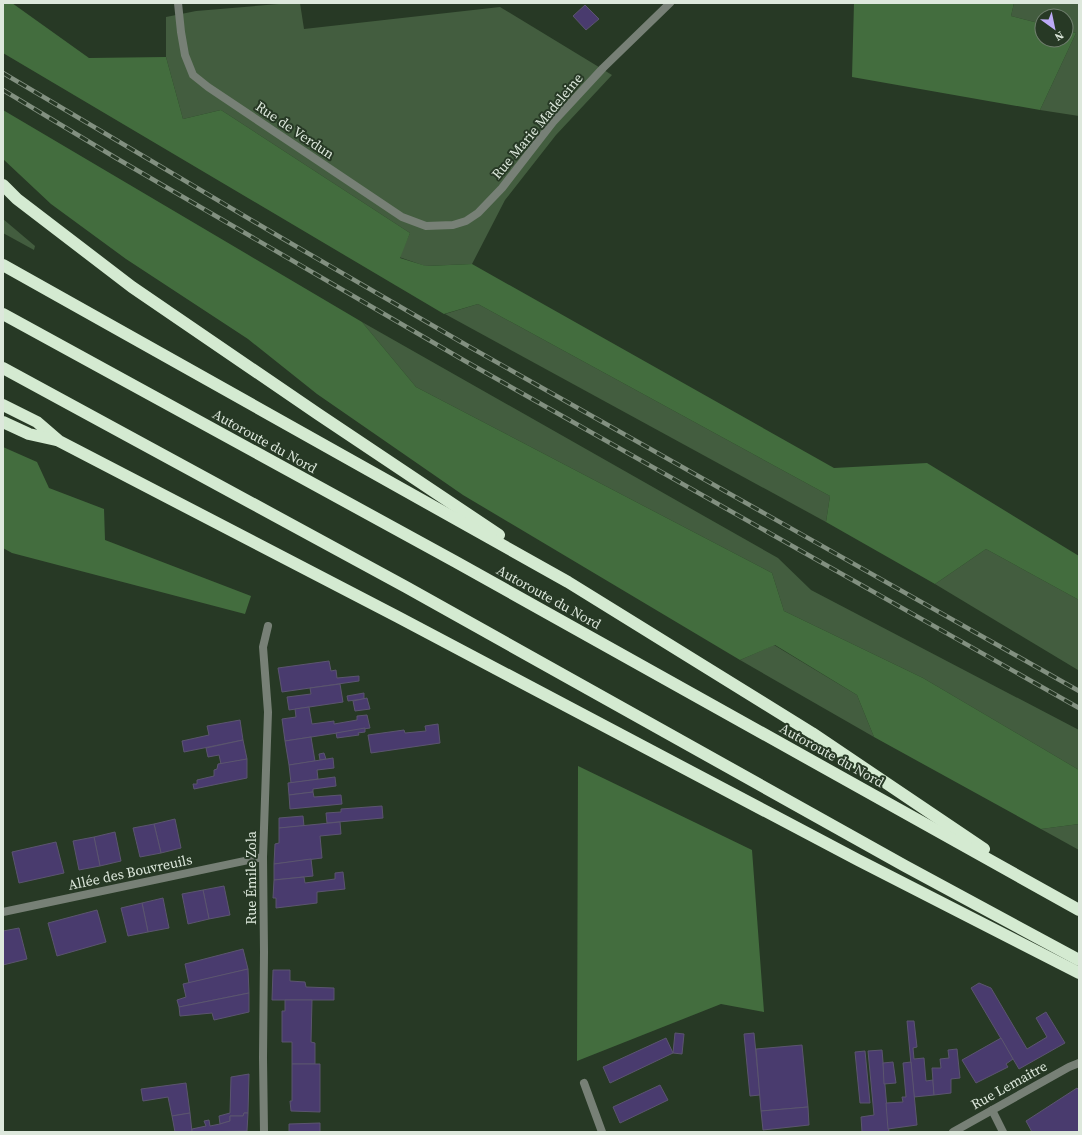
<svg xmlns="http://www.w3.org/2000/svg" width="1082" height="1135" font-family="'Source Serif 4',serif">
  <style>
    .green { fill: #435d3f }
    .forest { fill: #436d3e }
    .building { fill: #493b6e; stroke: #5b556f }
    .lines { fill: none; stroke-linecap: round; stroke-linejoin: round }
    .street { stroke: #778076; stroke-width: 8 }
    .highway { stroke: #d4ead1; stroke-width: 12 }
    .rail-casing { stroke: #829080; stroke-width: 4.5 }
    .rail { stroke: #273925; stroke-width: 3; stroke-dasharray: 9; stroke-linecap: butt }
    .labels { text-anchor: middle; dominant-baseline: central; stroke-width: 4; stroke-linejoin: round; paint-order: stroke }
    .street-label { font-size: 14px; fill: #dde8dc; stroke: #273925 }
  </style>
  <rect width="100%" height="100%" fill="#273925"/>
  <g class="green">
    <path d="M 291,3 L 300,3 L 304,29 L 500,7 L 612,75 L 556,135 L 505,200 L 472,264 L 425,266 L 399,257 L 410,233 L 221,110 L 183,119 L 166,57 L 166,17 L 196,11 Z"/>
    <path d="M 1014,3 L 1079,3 L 1079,116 L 1040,110 L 1076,33 L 1066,30 L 1066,16 L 1042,16 L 1042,24 L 1011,16 Z"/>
    <path d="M 3,219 L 35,246 L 34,250 L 3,233 Z"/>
    <path d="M 478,304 L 830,496 L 826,522 L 445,314 Z"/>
    <path d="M 362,322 L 778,558 L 811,590 L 1079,730 L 1079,770 L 923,678 L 784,611 L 772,573 L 416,387 Z"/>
    <path d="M 986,549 L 1079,600 L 1079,667 L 1078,670 L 935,584 Z"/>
    <path d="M 774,645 L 857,695 L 874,737 L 740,660 Z"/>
    <path d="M 1079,824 L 1079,850 L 1041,829 Z"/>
  </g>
  <g class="forest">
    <path d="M 3,3 L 12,3 L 89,58 L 166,57 L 183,119 L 221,110 L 410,233 L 400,258 L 426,266 L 472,264 L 834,468 L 927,463 L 1079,556 L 1079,600 L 986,549 L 935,584 L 826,522 L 830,496 L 478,304 L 444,314 L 3,53 Z"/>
    <path d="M 854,3 L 1014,3 L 1011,16 L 1042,24 L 1042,40 L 1066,40 L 1066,30 L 1076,33 L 1040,110 L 852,77 Z"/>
    <path d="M 3,110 L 362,322 L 416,387 L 772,573 L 784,611 L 923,678 L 1079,770 L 1079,824 L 1041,829 L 874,737 L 857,695 L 775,645 L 740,660 L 463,495 L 317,394 L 248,339 L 126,259 L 51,204 L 3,159 Z"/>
    <path d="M 3,447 L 37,462 L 49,488 L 104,509 L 105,540 L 251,596 L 245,614 L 12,553 L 3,548 Z"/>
    <path d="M 578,766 L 752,850 L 764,1012 L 721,1004 L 577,1061 Z"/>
  </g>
  <g class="building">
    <path d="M 585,5 L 599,19 L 586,30 L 573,16 Z"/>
    <path d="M 329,661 L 331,671 L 336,670 L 337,678 L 359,676 L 359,681 L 282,692 L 278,668 Z"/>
    <path d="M 340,684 L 343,702 L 289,710 L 287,697 L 311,694 L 310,688 Z"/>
    <path d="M 364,693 L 364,699 L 348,701 L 347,696 Z"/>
    <path d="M 367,698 L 370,709 L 355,711 L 353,701 Z"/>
    <path d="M 309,707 L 312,724 L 334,721 L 334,724 L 357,720 L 357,716 L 367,715 L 370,728 L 285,741 L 282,719 L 296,717 L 295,709 Z"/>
    <path d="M 240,720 L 243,740 L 184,752 L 182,741 L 209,735 L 207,726 Z"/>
    <path d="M 438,724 L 440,743 L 371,753 L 368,735 L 404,730 L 405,733 L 426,731 L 425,726 Z"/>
    <path d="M 365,728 L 365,732 L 358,733 L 359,735 L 337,738 L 336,733 Z"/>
    <path d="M 311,737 L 315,761 L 289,765 L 285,741 Z"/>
    <path d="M 243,740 L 247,759 L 221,764 L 219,755 L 208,757 L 206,748 Z"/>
    <path d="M 324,753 L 326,759 L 320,760 L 319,754 Z"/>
    <path d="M 333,758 L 334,768 L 317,770 L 318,779 L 291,783 L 289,765 Z"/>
    <path d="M 247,759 L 247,778 L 194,789 L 193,784 L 197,784 L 197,780 L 214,776 L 214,770 L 217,769 L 218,764 Z"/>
    <path d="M 335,777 L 336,786 L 313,789 L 313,792 L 289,795 L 288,783 Z"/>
    <path d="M 313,792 L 314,797 L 341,795 L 342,804 L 290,809 L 289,795 Z"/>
    <path d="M 382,806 L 383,818 L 327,823 L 326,813 L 341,812 L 341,809 Z"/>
    <path d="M 303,816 L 304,826 L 279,828 L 279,818 Z"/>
    <path d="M 175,819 L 181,848 L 161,853 L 154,824 Z"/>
    <path d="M 340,822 L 341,834 L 320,836 L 322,858 L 274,864 L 275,844 L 279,843 L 279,828 Z"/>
    <path d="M 154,824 L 161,853 L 140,857 L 133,828 Z"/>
    <path d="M 115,832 L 121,861 L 100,866 L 94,837 Z"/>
    <path d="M 94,837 L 100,866 L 79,870 L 73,841 Z"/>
    <path d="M 56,842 L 64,873 L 19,883 L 12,852 Z"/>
    <path d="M 311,859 L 313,876 L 274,880 L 274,864 Z"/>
    <path d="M 343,872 L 345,889 L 317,892 L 317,903 L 276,908 L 276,898 L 273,898 L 274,880 L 304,877 L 305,883 L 335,879 L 335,873 Z"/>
    <path d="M 224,886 L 230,915 L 209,919 L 203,890 Z"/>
    <path d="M 203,890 L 209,919 L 188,924 L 182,894 Z"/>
    <path d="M 163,898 L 169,928 L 148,932 L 142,903 Z"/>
    <path d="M 142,903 L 148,932 L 128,936 L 121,908 Z"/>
    <path d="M 97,910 L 106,942 L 57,956 L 48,923 Z"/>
    <path d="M 19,928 L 27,959 L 3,965 L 3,931 Z"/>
    <path d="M 243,949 L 248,969 L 189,983 L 185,964 Z"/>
    <path d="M 248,969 L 249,993 L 179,1007 L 177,1000 L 186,997 L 183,984 Z"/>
    <path d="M 273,970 L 290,970 L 290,981 L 305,982 L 306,987 L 334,988 L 334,1000 L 272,1000 Z"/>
    <path d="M 979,983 L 991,988 L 1027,1049 L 1047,1037 L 1036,1018 L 1046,1012 L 1065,1043 L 1019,1069 L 971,988 Z"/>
    <path d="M 249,993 L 249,1012 L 214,1020 L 212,1013 L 180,1016 L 179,1007 Z"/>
    <path d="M 285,1000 L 312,1000 L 311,1042 L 315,1043 L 315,1064 L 292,1064 L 292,1042 L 282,1042 L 282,1011 L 285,1011 Z"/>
    <path d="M 907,1021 L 914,1021 L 917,1047 L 913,1048 L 914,1059 L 924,1058 L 926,1081 L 933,1080 L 934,1095 L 914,1097 Z"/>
    <path d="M 675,1033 L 684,1034 L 682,1054 L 673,1053 Z"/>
    <path d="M 754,1033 L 760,1095 L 750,1096 L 744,1034 Z"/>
    <path d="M 666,1038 L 673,1053 L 610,1083 L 603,1067 Z"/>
    <path d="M 1001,1038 L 1013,1059 L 1006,1064 L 1008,1067 L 976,1083 L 962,1060 Z"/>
    <path d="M 802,1045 L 808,1107 L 761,1111 L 756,1049 Z"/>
    <path d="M 957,1049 L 960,1078 L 951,1079 L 951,1093 L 934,1095 L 932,1068 L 941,1068 L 940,1059 L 949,1058 L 948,1050 Z"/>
    <path d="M 882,1050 L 889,1132 L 862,1132 L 861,1117 L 874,1115 L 868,1051 Z"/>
    <path d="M 865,1051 L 870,1103 L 860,1103 L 855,1052 Z"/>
    <path d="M 893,1062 L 896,1083 L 884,1084 L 883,1063 Z"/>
    <path d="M 911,1062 L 917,1125 L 888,1129 L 886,1103 L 903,1102 L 902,1097 L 906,1097 L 903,1063 Z"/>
    <path d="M 292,1064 L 320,1064 L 320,1112 L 291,1111 L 290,1101 L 292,1101 Z"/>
    <path d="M 249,1074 L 248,1113 L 244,1113 L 243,1116 L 230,1116 L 230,1121 L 220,1124 L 219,1116 L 230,1113 L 231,1077 Z"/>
    <path d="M 186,1083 L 190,1113 L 172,1116 L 168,1097 L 143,1101 L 141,1089 Z"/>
    <path d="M 660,1085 L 668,1100 L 620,1123 L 613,1107 Z"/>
    <path d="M 1077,1088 L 1079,1090 L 1079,1132 L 1032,1132 L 1026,1121 Z"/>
    <path d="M 808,1107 L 809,1125 L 763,1130 L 761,1111 Z"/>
    <path d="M 190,1113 L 192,1132 L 175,1132 L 172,1116 Z"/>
    <path d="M 244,1113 L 248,1113 L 247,1131 L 192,1132 L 192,1129 L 206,1126 L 204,1121 L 209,1120 L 210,1126 L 220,1124 L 230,1121 L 230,1116 L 243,1116 Z"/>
    <path d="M 320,1123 L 320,1132 L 289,1132 L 289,1124 Z"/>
  </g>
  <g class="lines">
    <g class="street">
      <path d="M 178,3 L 181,32 L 185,55 L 193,75 L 208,87 L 402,217 L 426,226 L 453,225 L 466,221 L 478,213 L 502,188 L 553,122 L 603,68 L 670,3"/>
      <path d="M 3,912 L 263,857"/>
      <path d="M 584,1083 L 602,1132"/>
      <path d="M 992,1110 L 1003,1132"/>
      <path d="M 264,1132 L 263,1058 L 264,952 L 263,857 L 268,712 L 263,647 L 268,626"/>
      <path d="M 953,1132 L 1069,1067 L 1079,1063"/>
    </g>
    <g class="highway">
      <path d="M 3,185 L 17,199 L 132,287 L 318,414 L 499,535"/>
      <path d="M 3,265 L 568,582 L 812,733 L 984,849"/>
      <path d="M 3,314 L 456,562 L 1079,910"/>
      <path d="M 3,368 L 406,587 L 905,866 L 1079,960"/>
      <path d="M 3,405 L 37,422 L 59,441 L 398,617 L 858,860 L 1079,973"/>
      <path d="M 3,422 L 29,434 L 56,440"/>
    </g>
    <defs>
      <g id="rail">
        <path d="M 3,73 L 280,237 L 468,346 L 1079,691"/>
        <path d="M 3,90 L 116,158 L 465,361 L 1079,708"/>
      </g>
    </defs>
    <use href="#rail" class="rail-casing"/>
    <use href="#rail" class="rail"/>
  </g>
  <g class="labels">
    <g class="street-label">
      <text transform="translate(537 126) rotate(-50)">Rue Marie Madeleine</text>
      <text transform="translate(295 130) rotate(34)">Rue de Verdun</text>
      <text transform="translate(265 441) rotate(29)">Autoroute du Nord</text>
      <text transform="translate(549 597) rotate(29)">Autoroute du Nord</text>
      <text transform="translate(832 755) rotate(29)">Autoroute du Nord</text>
      <text transform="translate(130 872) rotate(-12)">Allée des Bouvreuils</text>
      <text transform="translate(251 878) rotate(-90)">Rue Émile Zola</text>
      <text transform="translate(1009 1085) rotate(-29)">Rue Lemaitre</text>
    </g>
  </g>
  <rect width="1082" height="1135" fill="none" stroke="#dde8dc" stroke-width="8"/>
  <g transform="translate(1054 28) rotate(147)"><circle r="19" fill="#273925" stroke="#707f6e"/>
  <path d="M0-3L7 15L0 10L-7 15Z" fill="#bcaaf6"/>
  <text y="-6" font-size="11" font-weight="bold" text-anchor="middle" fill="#dde8dc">N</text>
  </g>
</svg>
